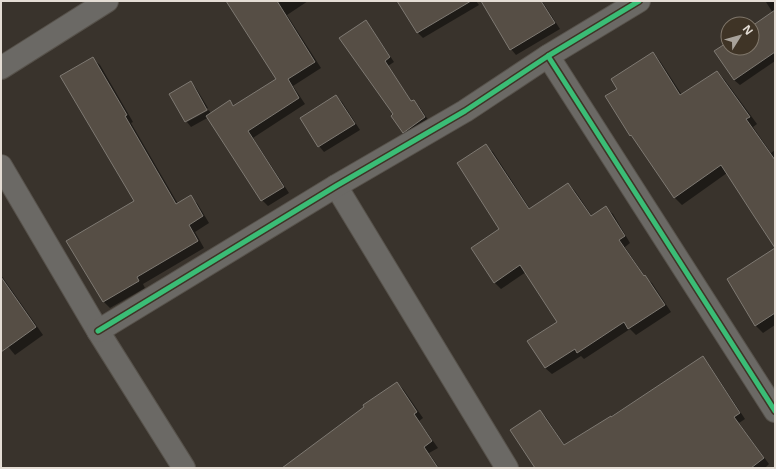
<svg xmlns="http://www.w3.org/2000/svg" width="776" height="469" font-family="'Open Sans',sans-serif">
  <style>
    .shadow { fill: #0007 }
    .building { fill: #564e45; stroke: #7e7972 }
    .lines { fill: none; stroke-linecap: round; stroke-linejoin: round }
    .minor-casing { stroke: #57524b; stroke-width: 24 }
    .minor { stroke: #6b6965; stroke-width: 22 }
    .cycleway-casing { stroke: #3f3426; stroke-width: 8 }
    .cycleway { stroke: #3abd76; stroke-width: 5 }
  </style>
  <rect width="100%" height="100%" fill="#39332c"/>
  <g class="shadow">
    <path d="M 228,1 L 308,1 L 287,15 L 321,68 L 293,86 L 305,104 L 253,138 L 289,193 L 268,206 L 262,200 L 209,117 L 191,127 L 187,122 L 209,110 L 211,114 L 230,102 L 235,106 L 277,79 Z"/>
    <path d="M 403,1 L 476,1 L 479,5 L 423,38 L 418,33 L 400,3 Z"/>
    <path d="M 525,1 L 542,1 L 560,29 L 516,55 L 511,49 Z"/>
    <path d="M 769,1 L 775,1 L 775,61 L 740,85 L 734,80 L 716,51 L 728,43 L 728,48 L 752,48 L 752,27 L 773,13 L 766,2 Z"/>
    <path d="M 370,26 L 394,62 L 388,66 L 412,102 L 413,101 L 418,105 L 429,121 L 408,136 L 403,132 L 394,114 Z"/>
    <path d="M 653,53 L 660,61 L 682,95 L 717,72 L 724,79 L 757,124 L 753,127 L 771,153 L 775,150 L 775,247 L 727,173 L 682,205 L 675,198 L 638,143 L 630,135 L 619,89 Z"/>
    <path d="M 93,59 L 100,65 L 133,122 L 131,123 L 178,204 L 190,197 L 197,203 L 209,223 L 195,232 L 204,248 L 143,284 L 145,288 L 110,308 L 104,302 L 135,201 Z"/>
    <path d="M 190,83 L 196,88 L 208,108 L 186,122 L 170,95 Z"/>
    <path d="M 336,96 L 342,102 L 360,130 L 324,152 L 319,146 Z"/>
    <path d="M 486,146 L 493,152 L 530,209 L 568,184 L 575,191 L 592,216 L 606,208 L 613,214 L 630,243 L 625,247 L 645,277 L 652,283 L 671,312 L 636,335 L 630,329 L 584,359 L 581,356 L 552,374 L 545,368 L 559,322 L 526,272 L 501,289 L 494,282 L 501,229 Z"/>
    <path d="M 775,249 L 775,325 L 763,333 L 755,325 Z"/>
    <path d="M 1,275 L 43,335 L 15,355 L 1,338 Z"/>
    <path d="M 703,357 L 708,363 L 745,419 L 739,423 L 769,464 L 765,468 L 536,468 L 540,411 L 546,417 L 565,446 Z"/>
    <path d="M 397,383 L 403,389 L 423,418 L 419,421 L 438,448 L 429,453 L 439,468 L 283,468 Z"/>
  </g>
  <g class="building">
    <path d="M 226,1 L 277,1 L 315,62 L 288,79 L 299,98 L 248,131 L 284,187 L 261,201 L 206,116 L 230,100 L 233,106 L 276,79 Z"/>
    <path d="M 397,1 L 471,1 L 417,33 Z"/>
    <path d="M 481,1 L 541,1 L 555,23 L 510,50 Z"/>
    <path d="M 775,10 L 775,52 L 734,80 L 714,51 L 728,42 L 728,48 L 752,48 L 752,26 Z"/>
    <path d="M 366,20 L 390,57 L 385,61 L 411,101 L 414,100 L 425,117 L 403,133 L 391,116 L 393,114 L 339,38 Z"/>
    <path d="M 653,52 L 680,95 L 717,71 L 750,117 L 746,119 L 775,160 L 775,313 L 755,326 L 727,279 L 775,248 L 752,213 L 721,165 L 674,198 L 631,135 L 630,136 L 605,96 L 617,89 L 611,79 Z"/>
    <path d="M 93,57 L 127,115 L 125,116 L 176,204 L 191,195 L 203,216 L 189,225 L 198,241 L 137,277 L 139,281 L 103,302 L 66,241 L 134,201 L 60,76 Z"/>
    <path d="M 191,81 L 207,110 L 185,122 L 169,94 Z"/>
    <path d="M 336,95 L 355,124 L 318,147 L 300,118 Z"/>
    <path d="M 486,144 L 529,209 L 568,183 L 591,216 L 606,206 L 625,236 L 619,240 L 644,276 L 645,275 L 665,305 L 628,329 L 624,322 L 577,353 L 575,349 L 545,368 L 527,341 L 557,322 L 520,265 L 494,283 L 471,248 L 499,229 L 457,163 Z"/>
    <path d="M 1,277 L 36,327 L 1,352 Z"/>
    <path d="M 703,356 L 740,413 L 734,417 L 764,458 L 751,468 L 535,468 L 510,430 L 540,410 L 564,445 L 611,416 L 611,417 Z"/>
    <path d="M 397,382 L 417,412 L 414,414 L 432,441 L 424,447 L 438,468 L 282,468 L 364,407 L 363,405 Z"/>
  </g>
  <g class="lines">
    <defs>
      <g id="minor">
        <path d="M 548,56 L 775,411"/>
        <path d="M 1,68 L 107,1"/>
        <path d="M 1,166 L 98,331 L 184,468"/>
        <path d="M 336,186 L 507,468"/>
        <path d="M 98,331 L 336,186 L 465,111 L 548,56 L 639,1"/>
      </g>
    </defs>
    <use href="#minor" class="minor-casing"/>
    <use href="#minor" class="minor"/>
    <defs>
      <g id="cycleway">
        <path d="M 548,56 L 775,411"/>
        <path d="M 98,331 L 336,186 L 465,111 L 548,56 L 639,1"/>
      </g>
    </defs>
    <use href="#cycleway" class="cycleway-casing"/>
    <use href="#cycleway" class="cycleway"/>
  </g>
  <rect width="776" height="469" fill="none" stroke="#e4ddd5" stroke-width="4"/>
  <g transform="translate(740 36) rotate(53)"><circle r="19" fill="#3f3426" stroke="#81786c"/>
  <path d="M0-3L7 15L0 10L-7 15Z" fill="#a8a29a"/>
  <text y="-6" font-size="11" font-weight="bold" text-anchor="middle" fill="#e4ddd5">N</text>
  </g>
</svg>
